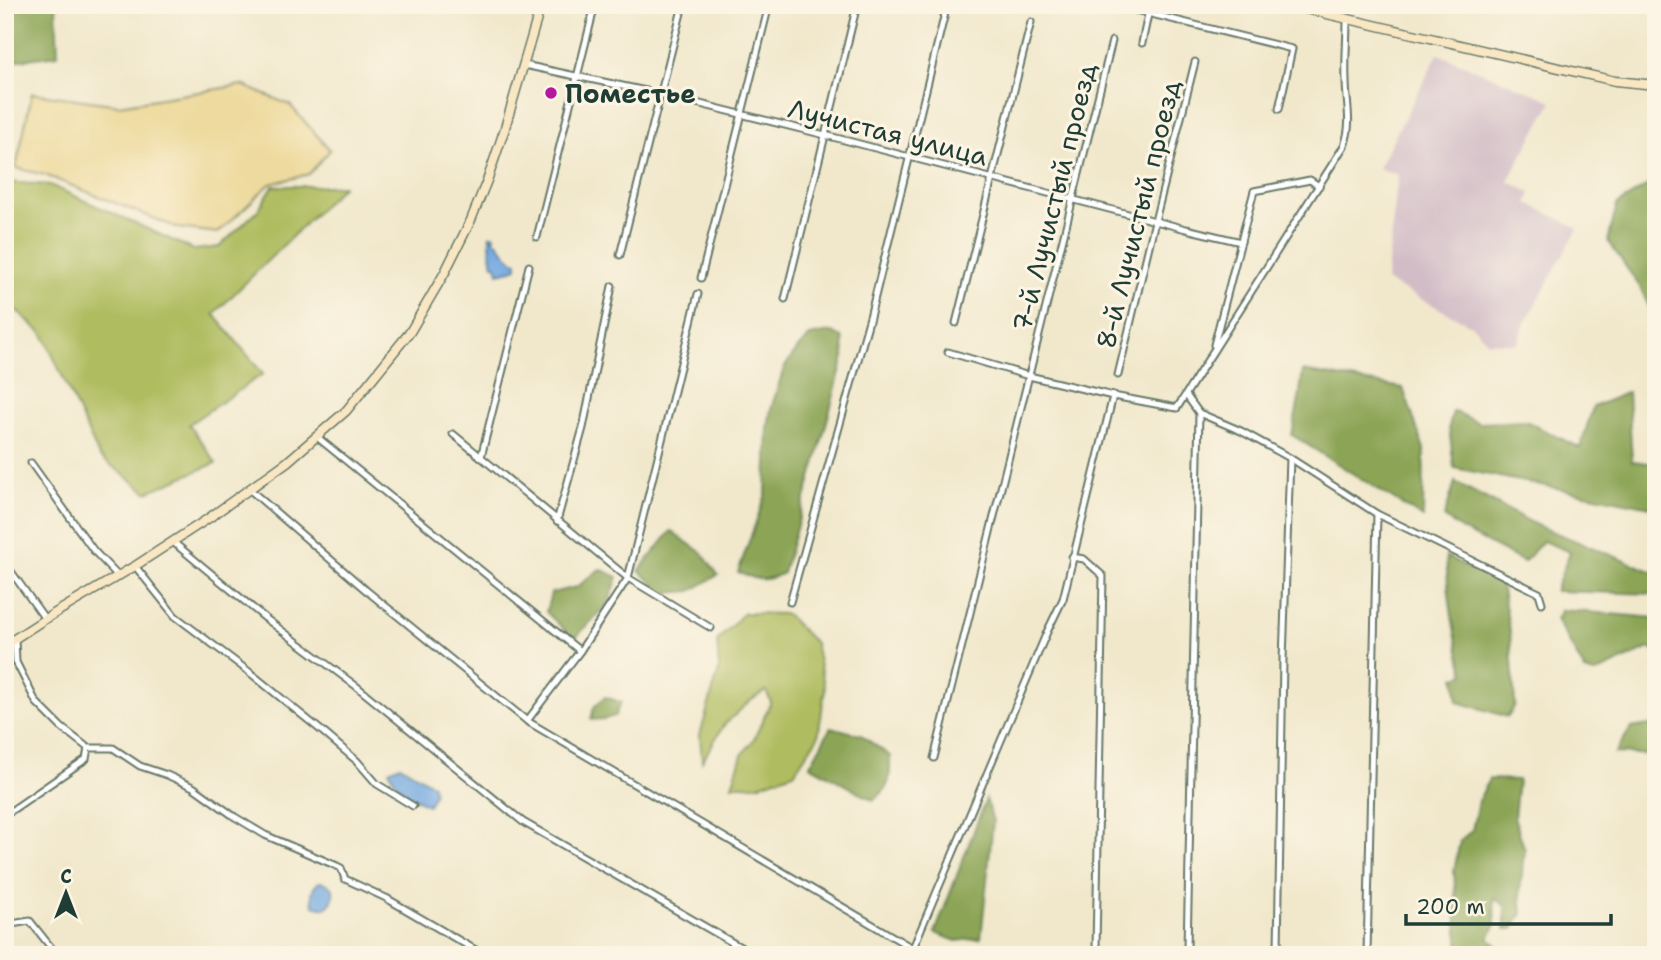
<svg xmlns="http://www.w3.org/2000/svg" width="1661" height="960" font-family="'Shantell Sans',sans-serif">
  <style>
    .industrial { fill: #d2bdc7 }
    .green { fill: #afbc5e; stroke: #677c49; stroke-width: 2 }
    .forest { fill: #8ba455; stroke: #557044; stroke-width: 2 }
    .sand { fill: #eeda9e; stroke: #868c69; stroke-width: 2 }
    .water { fill: #73a9e1; stroke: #49738a; stroke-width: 2 }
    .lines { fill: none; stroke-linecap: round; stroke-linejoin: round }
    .street-casing { stroke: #687969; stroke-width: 9 }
    .secondary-casing { stroke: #687969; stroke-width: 11 }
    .street { stroke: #fff; stroke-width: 5 }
    .secondary { stroke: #f9e7c3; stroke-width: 8 }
    .poi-dot { fill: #b5179e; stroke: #fcf5e5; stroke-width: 2.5 }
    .labels { text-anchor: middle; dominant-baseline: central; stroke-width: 6; stroke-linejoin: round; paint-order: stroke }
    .poi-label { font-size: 26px; font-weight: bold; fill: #1f3d34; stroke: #fcf5e5; text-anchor: start }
    .street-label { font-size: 26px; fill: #1f3d34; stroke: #fcf5e5 }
  </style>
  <rect width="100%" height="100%" fill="#fcf5e5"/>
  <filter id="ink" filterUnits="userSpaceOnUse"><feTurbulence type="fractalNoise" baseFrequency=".0143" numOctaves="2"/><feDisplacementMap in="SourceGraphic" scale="14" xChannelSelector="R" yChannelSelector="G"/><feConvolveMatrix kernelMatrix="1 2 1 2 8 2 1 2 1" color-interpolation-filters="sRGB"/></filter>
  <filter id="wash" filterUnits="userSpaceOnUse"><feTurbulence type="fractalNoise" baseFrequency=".00686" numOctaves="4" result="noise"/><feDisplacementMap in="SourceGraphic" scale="28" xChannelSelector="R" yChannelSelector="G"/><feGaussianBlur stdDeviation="1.57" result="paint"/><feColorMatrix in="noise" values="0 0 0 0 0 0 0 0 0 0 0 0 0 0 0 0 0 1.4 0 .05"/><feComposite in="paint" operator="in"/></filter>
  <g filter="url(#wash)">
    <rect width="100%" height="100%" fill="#f1e8cc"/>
    <path class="industrial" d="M 1438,54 L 1552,101 L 1508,181 L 1531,193 L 1527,203 L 1578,228 L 1525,323 L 1517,344 L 1488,342 L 1473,326 L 1386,281 L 1398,175 L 1378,168 Z"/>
    <g class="green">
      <path d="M 5,182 L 50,185 L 194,250 L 219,247 L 258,210 L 273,186 L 343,186 L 214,314 L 263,374 L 189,424 L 216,463 L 147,492 L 99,456 L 43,334 L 5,300 Z"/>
      <path d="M 744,613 L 786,614 L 815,643 L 825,689 L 818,737 L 794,773 L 758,785 L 732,785 L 742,755 L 754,739 L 771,702 L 766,691 L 750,701 L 724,725 L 702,761 L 700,735 L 719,670 L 717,641 Z"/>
    </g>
    <g class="forest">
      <path d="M 5,5 L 56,5 L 58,55 L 5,62 Z"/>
      <path d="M 1648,185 L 1656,185 L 1656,321 L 1640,287 L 1608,241 L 1617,205 Z"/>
      <path d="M 830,332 L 843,338 L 844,357 L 819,451 L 783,573 C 763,583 758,580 738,572 L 766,494 L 768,428 L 771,409 L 784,368 L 799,347 L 810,336 Z"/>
      <path d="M 1303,371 L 1403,388 L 1424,449 L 1423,518 L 1292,435 L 1299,399 Z"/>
      <path d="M 1628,392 L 1632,461 L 1656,464 L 1656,508 L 1454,468 L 1449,427 L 1453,411 L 1479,423 L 1526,421 L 1580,448 L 1593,407 Z"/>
      <path d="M 1455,482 L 1536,525 L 1656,573 L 1656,594 L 1555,591 L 1570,552 L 1543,541 L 1524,562 L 1462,530 L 1444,517 Z"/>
      <path d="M 671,531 L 702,553 L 718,575 L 691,591 L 664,593 L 639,571 Z"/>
      <path d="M 1446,556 L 1501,585 L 1510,631 L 1515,705 L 1508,717 L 1458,702 L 1455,678 L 1465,674 C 1453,634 1448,598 1446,556 Z"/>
      <path d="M 600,569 L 618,577 L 608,604 L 574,639 L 546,612 L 551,593 L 577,587 Z"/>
      <path d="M 1562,610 L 1656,618 L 1656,652 L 1649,648 L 1594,674 L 1585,671 L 1556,619 Z"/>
      <path d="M 605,697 L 621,702 L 615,716 L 605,719 L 591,720 L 594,707 Z"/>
      <path d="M 1656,724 L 1656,755 L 1615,753 L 1631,728 Z"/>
      <path d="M 831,727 L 861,735 L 890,756 C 890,776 892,788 873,800 L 810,765 Z"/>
      <path d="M 1489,779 L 1518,780 L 1514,817 L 1525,850 L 1520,891 L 1522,913 L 1513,929 L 1505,929 L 1505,906 L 1494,898 L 1495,926 L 1489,938 L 1505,953 L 1504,955 L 1459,955 L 1454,870 L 1460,841 L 1472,830 L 1478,802 Z"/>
      <path d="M 986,799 L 993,821 L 981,938 L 956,941 L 935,933 Z"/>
    </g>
    <path class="sand" d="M 242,85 L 290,105 L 330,150 L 309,174 L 270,184 L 218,233 L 178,228 L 45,175 L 16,168 L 32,93 L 119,105 Z"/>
    <g class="water">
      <path d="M 490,235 L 494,235 L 495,237 L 493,239 C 503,245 506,258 517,262 L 517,268 L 512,270 L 498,273 L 496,265 L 493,265 C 492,261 489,238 490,235 Z"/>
      <path d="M 400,765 L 433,785 L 434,794 L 428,805 C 410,797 397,789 389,770 Z"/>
      <path d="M 319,882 L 326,883 L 333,889 C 334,898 333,903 325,908 L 313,905 C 311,895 311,889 319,882 Z"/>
    </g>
  </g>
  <g filter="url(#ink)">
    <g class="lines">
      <defs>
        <g id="street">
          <path d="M 1115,5 L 1292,49 L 1279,109"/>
          <path d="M 1142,43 L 1150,5"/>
          <path d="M 524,65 L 660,94 L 825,135 L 1186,229 L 1241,242"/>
          <path d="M 537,237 L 595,5"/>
          <path d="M 620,255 L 683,5"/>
          <path d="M 701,278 L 769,5"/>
          <path d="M 785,299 L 857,5"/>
          <path d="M 956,323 L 1031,22"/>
          <path d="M 1214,345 L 1254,191 L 1310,180 L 1319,186"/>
          <path d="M 948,352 L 1029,376 L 1113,396 L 1177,408 L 1344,146 C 1353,122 1346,105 1346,80 C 1345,60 1347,39 1347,19"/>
          <path d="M 1118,375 L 1155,221 L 1195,62"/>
          <path d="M 1186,395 L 1199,413 L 1241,431 L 1290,458 L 1377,514 L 1539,593 L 1542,603"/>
          <path d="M 453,434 L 628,578 L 711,628"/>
          <path d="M 317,437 L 580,651"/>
          <path d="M 481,457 L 529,266"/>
          <path d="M 31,463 L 94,551 L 118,576"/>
          <path d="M 249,489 L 367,591 L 527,721 L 912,948"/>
          <path d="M 557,521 L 583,428 L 612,286"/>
          <path d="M 173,542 L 265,618 L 356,686 L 523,822 L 754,955"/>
          <path d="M 1072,557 L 1084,559 L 1103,576 L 1096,949"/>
          <path d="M 5,563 L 45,619"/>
          <path d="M 135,566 L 175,616 L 248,671 L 323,732 L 357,761 L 377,784 L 413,806"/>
          <path d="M 790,602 L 870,317 L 947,5"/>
          <path d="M 15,639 L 16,662 L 36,702 L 61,727 L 88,748 L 113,748 L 140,766 L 167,775 L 193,787 L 235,817 L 265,835 L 337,866 L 341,868 L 345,879 L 386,898 L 484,955"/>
          <path d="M 527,721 L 580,651 L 628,578 L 698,294"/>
          <path d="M 934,758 L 1112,41"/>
          <path d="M 5,815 L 86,759 L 88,748"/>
          <path d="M 5,925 L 30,921 L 57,955"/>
          <path d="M 1187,948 L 1199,413"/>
          <path d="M 1278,949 L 1283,660 L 1290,458"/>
          <path d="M 910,955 L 1047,632 L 1063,599 L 1113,396"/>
          <path d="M 1367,955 L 1377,514"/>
        </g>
        <g id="secondary">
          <path d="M 1288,5 L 1615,81 L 1656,85"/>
          <path d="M 5,645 L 45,619 L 135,566 L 209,518 L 287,462 L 346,411 L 410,332 L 444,274 L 471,220 L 488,178 L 504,131 L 541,5"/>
        </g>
      </defs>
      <use href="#street" class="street-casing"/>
      <use href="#secondary" class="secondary-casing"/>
      <use href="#street" class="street"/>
      <use href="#secondary" class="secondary"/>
    </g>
  </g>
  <circle class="poi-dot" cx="551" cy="93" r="7"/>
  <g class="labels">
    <g class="poi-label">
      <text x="565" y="93">Поместье</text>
    </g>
    <g class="street-label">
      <text transform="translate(888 132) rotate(14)">Лучистая улица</text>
      <text transform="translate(1054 197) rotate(-76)">7-й Лучистый проезд</text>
      <text transform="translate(1138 214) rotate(-76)">8-й Лучистый проезд</text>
    </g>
  </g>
  <rect width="1661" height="960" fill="none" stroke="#fcf5e5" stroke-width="28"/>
  <g transform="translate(66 893)" stroke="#fcf5e5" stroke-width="5" paint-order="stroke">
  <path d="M0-5L12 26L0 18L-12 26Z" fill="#1f3d34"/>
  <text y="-10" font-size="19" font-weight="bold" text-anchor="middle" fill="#1f3d34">С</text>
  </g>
  <path d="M1406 914v10h205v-10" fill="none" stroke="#1f3d34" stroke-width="3.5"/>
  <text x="1416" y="914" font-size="21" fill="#1f3d34" stroke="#fcf5e5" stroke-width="5" paint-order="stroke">200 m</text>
</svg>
